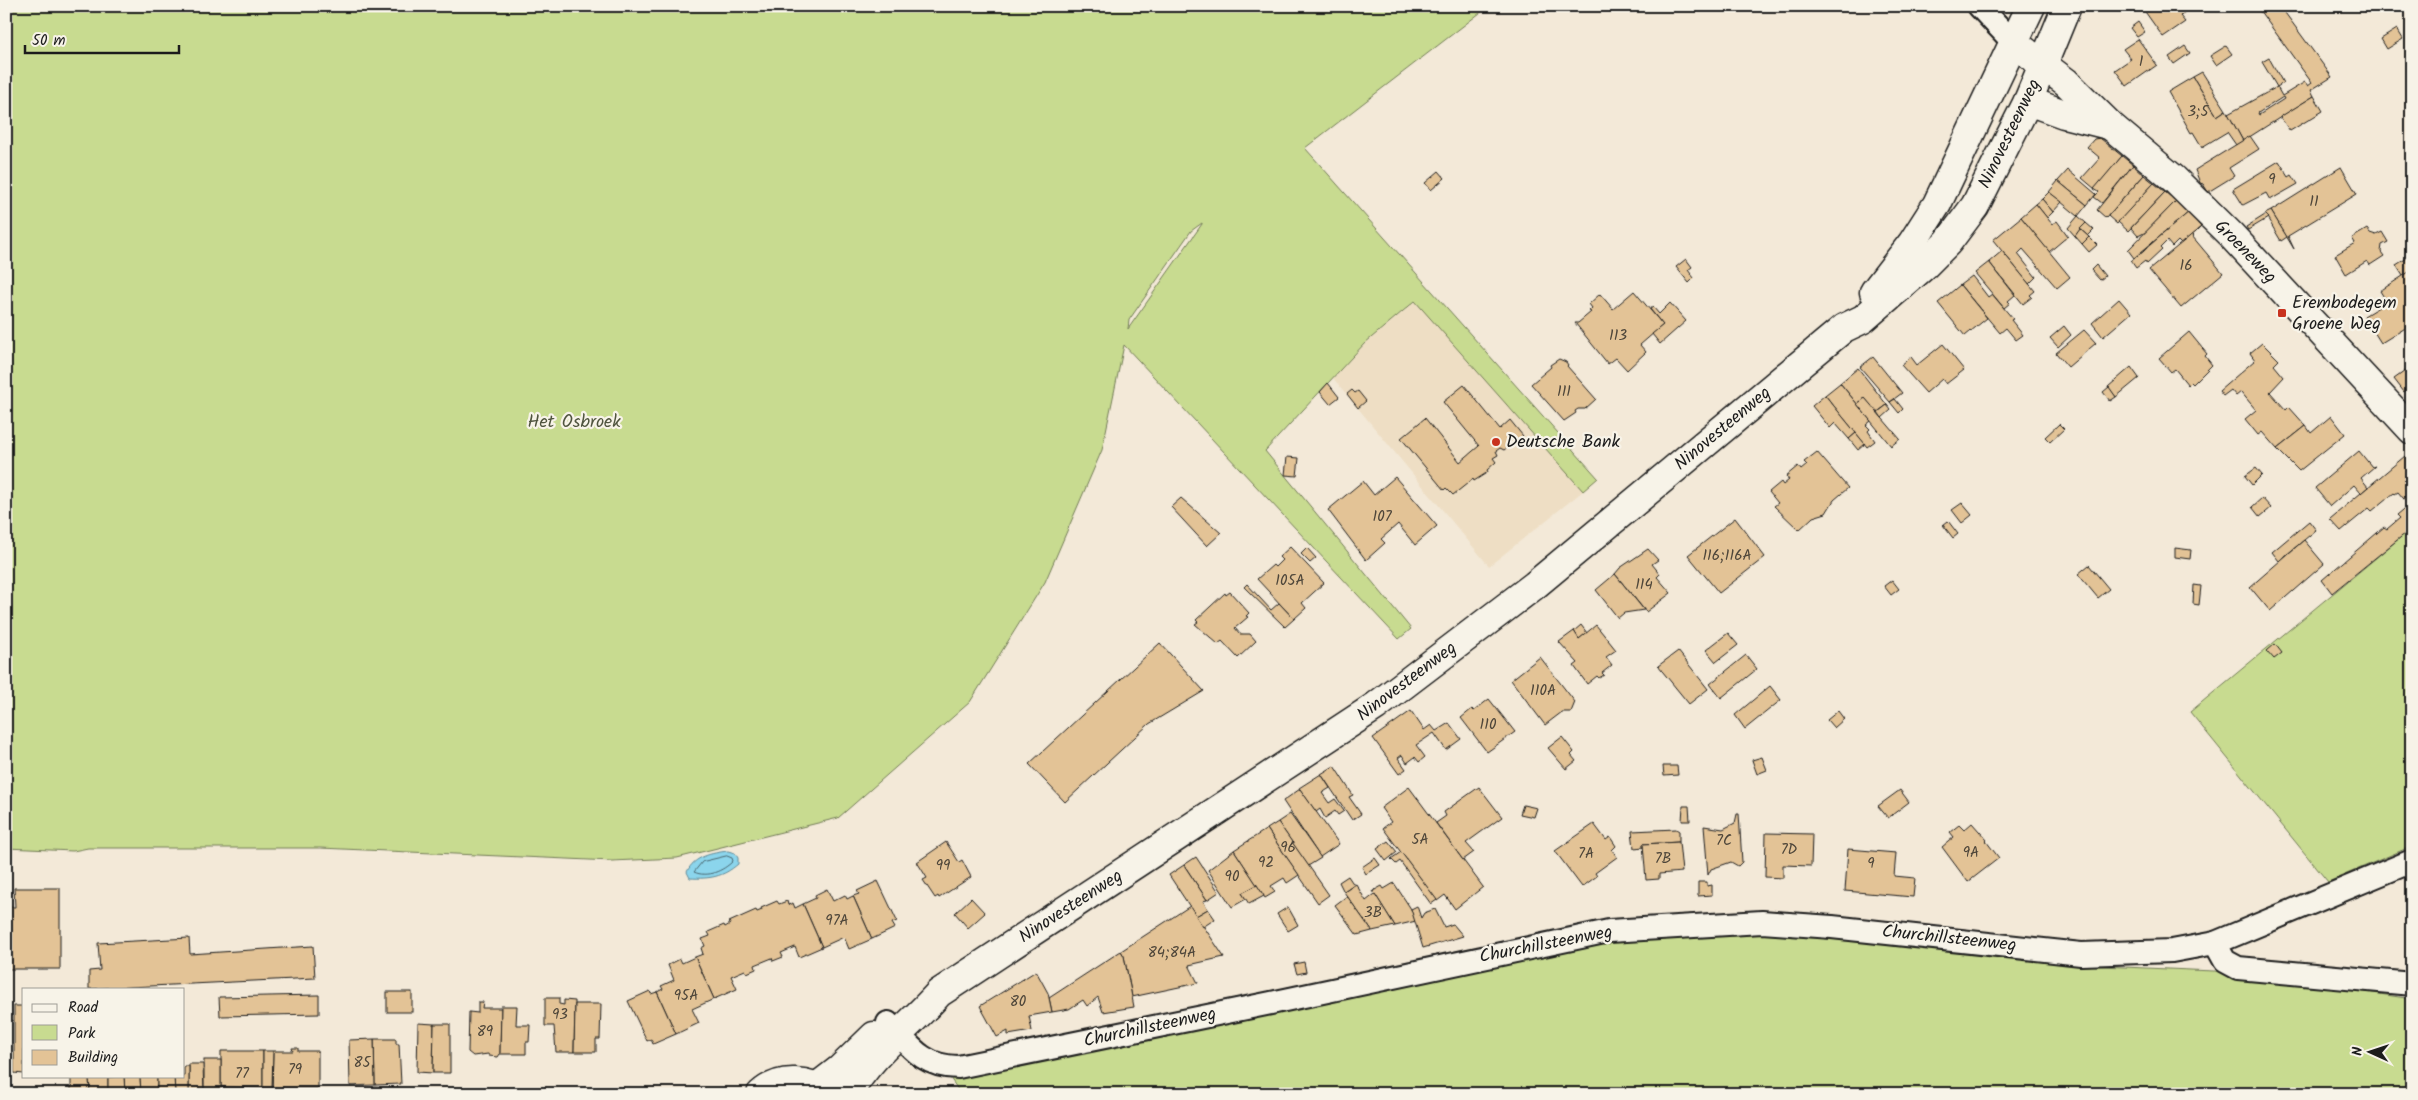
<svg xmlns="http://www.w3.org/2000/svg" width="2418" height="1100" font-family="Kalam,sans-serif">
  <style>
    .built { fill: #eedec4 }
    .green { fill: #c8db90; stroke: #727c56; fill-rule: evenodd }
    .water { fill: #8bd5ec; stroke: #5f8b99 }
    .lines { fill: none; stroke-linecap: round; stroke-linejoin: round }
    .shore { stroke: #48666f; stroke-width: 1 }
    .building { fill: #e3c396; stroke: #1c1c1c; fill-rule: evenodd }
    .street-casing { stroke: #1c1c1c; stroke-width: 26 }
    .secondary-casing { stroke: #1c1c1c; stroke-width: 31 }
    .street { stroke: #f7f3e8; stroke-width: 22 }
    .secondary { stroke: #f7f3e8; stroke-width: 28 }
    .poi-dot { fill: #c8321e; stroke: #f7f3e8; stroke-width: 2 }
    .labels { text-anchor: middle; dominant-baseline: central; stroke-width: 4.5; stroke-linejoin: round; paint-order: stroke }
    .number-label { font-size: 15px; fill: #4e463a }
    .street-label { font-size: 18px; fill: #1c1c1c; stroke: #f7f3e8 }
    .poi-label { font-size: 18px; fill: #1c1c1c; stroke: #f7f3e8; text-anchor: start }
    .park-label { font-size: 18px; fill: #50553f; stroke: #f7f3e8 }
  </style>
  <rect width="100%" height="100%" fill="#f3e9d8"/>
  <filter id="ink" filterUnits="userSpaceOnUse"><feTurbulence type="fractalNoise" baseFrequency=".02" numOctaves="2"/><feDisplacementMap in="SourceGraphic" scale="10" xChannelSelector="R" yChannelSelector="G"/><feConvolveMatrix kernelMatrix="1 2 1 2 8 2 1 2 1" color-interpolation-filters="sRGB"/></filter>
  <g filter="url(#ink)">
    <path class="built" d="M 1416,301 L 1583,491 L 1489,566 L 1333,378 L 1365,343 Z"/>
    <g class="green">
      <path d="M 6,6 L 1489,6 L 1305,148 L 1598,478 L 1583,491 L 1415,301 L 1365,343 L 1265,451 L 1411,629 L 1399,639 L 1124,345 L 1102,450 L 1045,582 L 970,702 L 838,818 L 677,858 L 612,861 L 320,848 L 88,848 L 73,851 L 6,848 ZM 1202,223 L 1202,224 L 1128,329 L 1129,320 L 1191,231 Z"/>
      <path d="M 2412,528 L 2412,846 L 2328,882 L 2190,712 Z"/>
      <path d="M 1760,932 L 1818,935 L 2078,965 L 2236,972 L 2412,999 L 2412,1094 L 961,1094 L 948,1075 L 1609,940 Z"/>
    </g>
    <path class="water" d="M 728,851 L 735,853 L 738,858 L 738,864 C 723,877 710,879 690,878 L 687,872 C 694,856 712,853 728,851 Z"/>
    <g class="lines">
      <path class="shore" d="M 727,856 L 732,858 L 733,861 C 723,871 707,878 694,872 L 702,862 Z"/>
    </g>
    <g class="building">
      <path d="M 2141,6 L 2191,6 L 2191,7 L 2180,16 L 2185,22 L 2163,37 Z"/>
      <path d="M 2280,6 L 2332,77 L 2311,90 L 2314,96 L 2243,141 L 2228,114 L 2277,87 L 2282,96 L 2305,82 L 2308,86 L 2312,83 L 2257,7 ZM 2283,97 L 2284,99 L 2259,115 L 2258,113 Z"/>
      <path d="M 2138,22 L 2145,32 L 2137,37 L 2130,28 Z"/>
      <path d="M 2397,29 L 2403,39 L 2387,49 L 2381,39 Z"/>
      <path d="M 2138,39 L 2157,65 L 2127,86 L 2115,70 L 2131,59 L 2123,49 Z"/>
      <path d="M 2185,46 L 2190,53 L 2174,64 L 2169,57 Z"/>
      <path d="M 2226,46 L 2232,54 L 2216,65 L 2210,56 Z"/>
      <path d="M 2269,58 L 2283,83 L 2277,87 L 2262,62 Z"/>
      <path d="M 2202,72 L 2226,110 L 2217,116 L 2193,77 Z"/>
      <path d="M 2193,77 L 2217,116 L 2226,110 L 2243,141 L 2236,145 L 2227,132 L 2202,147 L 2193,132 L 2191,133 L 2168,92 Z"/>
      <path d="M 2314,96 L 2323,111 L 2290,131 L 2280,117 Z"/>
      <path d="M 2250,136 L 2259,149 L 2229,168 L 2234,176 L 2208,192 L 2203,184 L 2200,183 L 2195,170 Z"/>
      <path d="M 2100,138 L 2122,156 L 2095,189 L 2082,178 L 2100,158 L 2087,147 L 2094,139 Z"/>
      <path d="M 2122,156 L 2133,165 L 2102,203 L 2094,197 L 2099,192 L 2094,189 Z"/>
      <path d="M 2279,161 L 2289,177 L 2292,175 L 2298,184 L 2270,200 L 2266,193 L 2243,205 L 2233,189 Z"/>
      <path d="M 2133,165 L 2144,175 L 2106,218 L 2097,210 Z"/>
      <path d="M 2341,167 L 2357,194 L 2288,236 L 2294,249 L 2271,211 Z"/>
      <path d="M 2068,170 L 2096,194 L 2087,205 L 2058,181 Z"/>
      <path d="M 1439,171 L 1445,178 L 1431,190 L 1425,183 Z"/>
      <path d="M 2144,175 L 2154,183 L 2117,224 L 2108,216 Z"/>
      <path d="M 2058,181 L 2087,205 L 2078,216 L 2049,192 Z"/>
      <path d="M 2154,183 L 2165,192 L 2128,231 L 2118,222 Z"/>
      <path d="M 2049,192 L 2062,202 L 2053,212 L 2042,199 Z"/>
      <path d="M 2165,192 L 2176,201 L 2146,232 L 2138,236 L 2131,228 Z"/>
      <path d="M 2042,199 L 2053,212 L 2047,218 L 2036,204 Z"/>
      <path d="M 2176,201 L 2189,212 L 2134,258 L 2128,250 Z"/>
      <path d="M 2036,204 L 2052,224 L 2057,221 L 2068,236 L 2049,252 L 2021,217 Z"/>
      <path d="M 2271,211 L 2287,237 L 2281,241 L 2265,214 Z"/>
      <path d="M 2189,212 L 2201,227 L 2181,244 L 2178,241 L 2172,247 L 2167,241 L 2160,248 L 2162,250 L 2147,264 L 2145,261 L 2136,268 L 2131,261 Z"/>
      <path d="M 2265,215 L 2268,218 L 2248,230 L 2246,227 Z"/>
      <path d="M 2078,216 L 2086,223 L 2075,236 L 2068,228 Z"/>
      <path d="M 2021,217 L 2070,277 L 2057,288 L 2023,249 L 2018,254 L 2036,277 L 2029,284 L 1993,240 Z"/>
      <path d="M 2086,223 L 2094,230 L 2088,236 L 2080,229 Z"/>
      <path d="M 2201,227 L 2192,236 L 2223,273 L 2181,308 L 2149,270 Z"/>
      <path d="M 2080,229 L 2089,237 L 2082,244 L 2075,236 Z"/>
      <path d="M 2367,229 L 2370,233 L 2376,235 L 2382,232 L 2388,242 L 2382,245 L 2381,252 L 2384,256 L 2370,265 L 2367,261 L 2346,274 L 2335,255 L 2355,243 L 2352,238 Z"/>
      <path d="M 2089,237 L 2097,245 L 2089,252 L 2082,244 Z"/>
      <path d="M 2002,251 L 2035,291 L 2030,295 L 2032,297 L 2023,304 L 1989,262 Z"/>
      <path d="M 2412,255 L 2412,270 L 2403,276 L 2396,265 Z"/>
      <path d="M 1686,259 L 1692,267 L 1688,270 L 1694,278 L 1689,283 L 1676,267 Z"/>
      <path d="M 1989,262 L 2015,295 L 2008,301 L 2010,303 L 2004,308 L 1975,273 Z"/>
      <path d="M 2096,265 L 2105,276 L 2100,280 L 2091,270 Z"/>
      <path d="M 2412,270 L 2412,324 L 2381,343 L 2364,316 L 2387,302 L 2380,291 Z"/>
      <path d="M 1972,276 L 1988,297 L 1992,294 L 2013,319 L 2011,320 L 2023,335 L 2016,340 L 2006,328 L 2000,333 L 1960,285 Z"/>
      <path d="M 1960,285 L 1987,318 L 1965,336 L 1938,303 Z"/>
      <path d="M 1634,291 L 1663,325 L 1640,345 L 1646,352 L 1627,370 L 1616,358 L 1608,364 L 1575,323 L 1578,323 L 1591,312 L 1589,311 L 1592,308 L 1589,304 L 1600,294 L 1613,309 Z"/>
      <path d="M 2119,299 L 2131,313 L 2103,337 L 2092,323 Z"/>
      <path d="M 1670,303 L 1686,321 L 1660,344 L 1652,334 L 1663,325 L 1650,309 L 1653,307 L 1659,314 Z"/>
      <path d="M 2064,326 L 2071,335 L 2058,347 L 2050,338 Z"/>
      <path d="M 2084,330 L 2096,343 L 2068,367 L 2056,353 Z"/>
      <path d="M 2189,332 L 2207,354 L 2205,356 L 2212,365 L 2193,384 L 2191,382 L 2188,385 L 2175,369 L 2171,372 L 2159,358 Z"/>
      <path d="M 2262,343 L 2279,360 L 2274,365 L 2284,377 L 2270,392 L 2286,410 L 2289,407 L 2306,426 L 2277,449 L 2262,432 L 2258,435 L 2245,419 L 2256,410 L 2241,392 L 2236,396 L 2231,390 L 2223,396 L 2219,391 L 2255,360 L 2250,353 Z"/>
      <path d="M 1943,344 L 1964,370 L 1946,384 L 1942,379 L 1926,393 L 1901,365 L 1911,357 L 1917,365 Z"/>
      <path d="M 1873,357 L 1902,393 L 1890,402 L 1860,367 Z"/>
      <path d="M 1559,359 L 1566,362 L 1568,365 L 1567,366 L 1596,399 L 1585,409 L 1578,409 L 1575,411 L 1576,413 L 1564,421 L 1531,384 L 1551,367 L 1550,365 Z"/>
      <path d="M 2131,367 L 2139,378 L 2116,397 L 2108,387 Z"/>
      <path d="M 1858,368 L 1887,405 L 1876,413 L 1865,398 L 1857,404 L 1840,383 Z"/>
      <path d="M 2408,369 L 2412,375 L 2412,386 L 2404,392 L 2394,379 Z"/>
      <path d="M 1328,383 L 1339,397 L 1330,404 L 1320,392 Z"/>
      <path d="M 1840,383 L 1871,421 L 1866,425 L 1870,429 L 1868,431 L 1875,441 L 1867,447 L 1825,395 Z"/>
      <path d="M 1464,385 L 1500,429 L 1510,420 L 1523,436 L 1504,450 L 1500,448 L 1496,451 L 1498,455 L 1493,458 L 1496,462 L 1487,470 L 1488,472 L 1474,481 L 1473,479 L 1453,495 L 1446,488 L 1444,490 L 1401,438 L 1425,418 L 1460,462 L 1479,446 L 1443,402 Z"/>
      <path d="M 2109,387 L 2116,397 L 2110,401 L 2103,392 Z"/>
      <path d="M 1352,390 L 1355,393 L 1358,391 L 1366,401 L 1358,408 L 1347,394 Z"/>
      <path d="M 1825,395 L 1856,433 L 1849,439 L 1835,423 L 1830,428 L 1812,406 Z"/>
      <path d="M 1865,398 L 1900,439 L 1891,446 L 1857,404 Z"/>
      <path d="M 1895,399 L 1903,409 L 1899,413 L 1890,402 Z"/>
      <path d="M 1887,405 L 1891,410 L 1882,418 L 1878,412 Z"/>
      <path d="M 2331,416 L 2345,434 L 2299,471 L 2277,449 L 2306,426 L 2311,433 Z"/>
      <path d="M 2059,424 L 2064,429 L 2050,442 L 2045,437 Z"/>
      <path d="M 1856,433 L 1865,444 L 1858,450 L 1849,439 Z"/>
      <path d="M 2359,451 L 2372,467 L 2375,466 L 2361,478 L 2368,487 L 2361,493 L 2354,485 L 2330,506 L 2315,488 Z"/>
      <path d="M 1817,452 L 1848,488 L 1834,500 L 1826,513 L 1813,517 L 1799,530 L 1774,506 L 1778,503 L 1769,492 L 1781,482 L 1783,485 L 1789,480 L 1786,476 L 1798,466 L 1801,470 L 1807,465 L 1804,462 Z"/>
      <path d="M 2405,456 L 2412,464 L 2412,528 L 2332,593 L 2322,580 L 2384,527 L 2387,529 L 2400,518 L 2397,515 L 2409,505 L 2398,492 L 2395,494 L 2394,493 L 2372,511 L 2369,508 L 2341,531 L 2330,519 Z"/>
      <path d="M 1287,457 L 1299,458 L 1297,476 L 1285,475 Z"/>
      <path d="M 2256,468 L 2262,475 L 2252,485 L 2245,476 Z"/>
      <path d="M 1395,477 L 1437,526 L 1415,545 L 1398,524 L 1381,539 L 1385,543 L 1366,560 L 1328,510 L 1363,481 L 1374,495 Z"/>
      <path d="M 1181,498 L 1221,533 L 1207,546 L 1171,507 Z"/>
      <path d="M 2262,498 L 2271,508 L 2260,517 L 2252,507 Z"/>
      <path d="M 1962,503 L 1972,515 L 1962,523 L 1952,510 Z"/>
      <path d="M 1735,518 L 1765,557 L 1719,593 L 1688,555 Z"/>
      <path d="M 1948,521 L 1958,534 L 1953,538 L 1943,525 Z"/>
      <path d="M 2309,521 L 2316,530 L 2279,561 L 2272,552 Z"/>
      <path d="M 2304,540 L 2324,564 L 2270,611 L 2250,587 Z"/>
      <path d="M 1290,547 L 1324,583 L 1302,603 L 1306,608 L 1294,619 L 1257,579 L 1273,565 L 1275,567 L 1282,560 L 1279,557 Z"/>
      <path d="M 1307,548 L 1316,558 L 1310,563 L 1301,554 Z"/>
      <path d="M 2175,548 L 2191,550 L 2190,559 L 2175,557 Z"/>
      <path d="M 1648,549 L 1658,560 L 1652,564 L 1660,574 L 1657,577 L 1671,593 L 1646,612 L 1615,574 L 1620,568 Z"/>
      <path d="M 2089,565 L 2109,589 L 2098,598 L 2078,574 Z"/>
      <path d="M 1615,574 L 1644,610 L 1624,613 L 1618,618 L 1596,590 Z"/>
      <path d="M 1892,580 L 1899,589 L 1891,595 L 1884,586 Z"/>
      <path d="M 1247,584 L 1271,610 L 1279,603 L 1294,619 L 1285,627 L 1244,587 Z"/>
      <path d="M 2194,585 L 2201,586 L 2199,605 L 2193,604 Z"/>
      <path d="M 1230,592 L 1249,613 L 1246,616 L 1248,617 L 1235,628 L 1240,634 L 1250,634 L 1256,641 L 1238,658 L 1222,641 L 1218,644 L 1195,624 L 1198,622 L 1196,620 L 1225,593 L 1226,595 Z"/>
      <path d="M 1581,625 L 1587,633 L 1579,639 L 1574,631 Z"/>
      <path d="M 1596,625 L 1616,650 L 1606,657 L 1612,665 L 1602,673 L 1604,675 L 1599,678 L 1597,676 L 1587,684 L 1574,666 L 1578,663 L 1559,642 L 1574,631 L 1579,639 Z"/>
      <path d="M 1728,633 L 1738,645 L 1716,662 L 1706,650 Z"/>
      <path d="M 1160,643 L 1204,691 L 1149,724 L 1065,802 L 1029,764 Z"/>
      <path d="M 2275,644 L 2282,653 L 2274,659 L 2267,651 Z"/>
      <path d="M 1678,651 L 1708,689 L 1689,704 L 1658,666 Z"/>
      <path d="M 1746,655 L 1757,669 L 1721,698 L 1710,684 Z"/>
      <path d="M 1540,657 L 1575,702 L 1571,712 L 1562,712 L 1545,725 L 1511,680 Z"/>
      <path d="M 1770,686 L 1781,700 L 1745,729 L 1735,715 Z"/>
      <path d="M 1489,699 L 1515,732 L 1487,752 L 1461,718 L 1472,709 L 1474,711 Z"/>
      <path d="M 1411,711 L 1424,730 L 1431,725 L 1436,731 L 1449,723 L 1461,739 L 1446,750 L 1434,733 L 1416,745 L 1425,757 L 1419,762 L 1415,757 L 1407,763 L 1402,755 L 1398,758 L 1406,769 L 1399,774 L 1373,738 Z"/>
      <path d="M 1838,711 L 1844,719 L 1834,728 L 1827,720 Z"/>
      <path d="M 1562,737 L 1574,752 L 1571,755 L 1576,761 L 1566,769 L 1548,748 Z"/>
      <path d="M 1762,757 L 1767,770 L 1757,774 L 1752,760 Z"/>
      <path d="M 1334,766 L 1353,795 L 1349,797 L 1361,814 L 1352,820 L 1321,774 Z"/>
      <path d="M 1663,766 L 1677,766 L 1678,775 L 1664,776 Z"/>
      <path d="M 1321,774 L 1330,788 L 1322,793 L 1329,803 L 1335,799 L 1344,811 L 1338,815 L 1335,811 L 1325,818 L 1320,809 L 1316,812 L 1299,788 Z"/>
      <path d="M 1409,787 L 1483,887 L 1455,909 L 1445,895 L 1437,901 L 1383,828 L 1391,822 L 1381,808 Z"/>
      <path d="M 1479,787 L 1502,817 L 1466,843 L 1474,852 L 1463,860 L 1436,823 L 1446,816 L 1444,812 Z"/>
      <path d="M 1300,789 L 1339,844 L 1320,857 L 1283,801 Z"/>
      <path d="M 1900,790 L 1909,802 L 1888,818 L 1878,806 Z"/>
      <path d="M 1523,805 L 1537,808 L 1534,817 L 1520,814 Z"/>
      <path d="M 1683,806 L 1689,806 L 1690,821 L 1682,821 Z"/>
      <path d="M 1290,814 L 1321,858 L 1308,866 L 1278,822 Z"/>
      <path d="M 1737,814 L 1739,814 L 1742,862 L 1738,866 L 1731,862 L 1711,869 L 1708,875 L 1704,826 L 1723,829 L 1735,823 Z"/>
      <path d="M 1278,822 L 1329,895 L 1318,903 L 1267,829 Z"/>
      <path d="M 1972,823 L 1987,840 L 1986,841 L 1999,858 L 1968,882 L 1942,847 L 1954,837 L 1950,832 L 1959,825 L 1964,830 Z"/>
      <path d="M 1594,824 L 1606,840 L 1610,837 L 1616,846 L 1612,850 L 1617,857 L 1595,873 L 1597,876 L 1582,887 L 1555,851 Z"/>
      <path d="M 1267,829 L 1299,875 L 1287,883 L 1284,878 L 1271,886 L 1275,892 L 1265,898 L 1234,850 Z"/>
      <path d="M 1676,829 L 1679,831 L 1679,842 L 1643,844 L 1644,847 L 1634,848 L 1632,831 Z"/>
      <path d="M 1766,833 L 1812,834 L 1811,866 L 1783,865 L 1783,878 L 1765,877 Z"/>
      <path d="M 1388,841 L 1397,852 L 1386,861 L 1377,849 Z"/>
      <path d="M 946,842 L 959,862 L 962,860 L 971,877 L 939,898 L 938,896 L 935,898 L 923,880 L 927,878 L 917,862 Z"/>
      <path d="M 1679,842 L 1682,872 L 1659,874 L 1659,879 L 1646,880 L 1643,844 Z"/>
      <path d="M 1848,849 L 1896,853 L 1894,876 L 1915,878 L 1913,897 L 1845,891 Z"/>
      <path d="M 1234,850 L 1257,885 L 1242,893 L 1246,899 L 1232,907 L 1208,870 Z"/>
      <path d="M 1401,852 L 1437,900 L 1431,904 L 1400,861 L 1396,864 L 1391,859 Z"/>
      <path d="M 1196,857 L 1219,892 L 1207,900 L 1184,865 Z"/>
      <path d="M 1375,858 L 1380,865 L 1366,874 L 1362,867 Z"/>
      <path d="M 1184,865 L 1207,900 L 1203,901 L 1208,909 L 1196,916 L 1169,875 Z"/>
      <path d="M 1348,876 L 1354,885 L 1344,892 L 1339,882 Z"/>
      <path d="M 878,881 L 897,921 L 892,923 L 895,928 L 872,939 L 853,896 L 859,894 L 857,891 Z"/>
      <path d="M 1698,882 L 1707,882 L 1707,886 L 1712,885 L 1712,895 L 1698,896 Z"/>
      <path d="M 1394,883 L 1411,909 L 1416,921 L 1395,926 L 1373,891 L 1382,886 L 1384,889 Z"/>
      <path d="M 1356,884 L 1366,901 L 1375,894 L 1395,926 L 1372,931 L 1344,892 Z"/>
      <path d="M 1257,885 L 1264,896 L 1249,904 L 1242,893 Z"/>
      <path d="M 14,888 L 60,888 L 60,969 L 7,969 L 7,907 L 15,907 Z"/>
      <path d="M 827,889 L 833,901 L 845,895 L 847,899 L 853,896 L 872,939 L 849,949 L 844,937 L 822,947 L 803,904 L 816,898 L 815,895 Z"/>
      <path d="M 1347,896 L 1372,931 L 1357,935 L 1335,905 Z"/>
      <path d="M 971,898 L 985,913 L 968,928 L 955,913 Z"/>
      <path d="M 777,901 L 779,904 L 787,901 L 788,905 L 793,903 L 795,908 L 803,904 L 822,947 L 799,957 L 795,947 L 781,953 L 783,957 L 773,961 L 772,958 L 755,965 L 756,969 L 747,973 L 745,970 L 731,976 L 737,989 L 714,999 L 695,957 L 703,954 L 701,948 L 705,946 L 702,939 L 710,936 L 708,932 L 724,925 L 725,927 L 730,924 L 729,922 L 756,910 L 757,912 L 762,910 L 761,908 Z"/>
      <path d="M 1190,906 L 1224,957 L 1189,965 L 1198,983 L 1132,997 L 1124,956 L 1121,951 Z"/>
      <path d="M 1417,906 L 1421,918 L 1424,913 L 1435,909 L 1444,927 L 1453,924 L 1463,936 L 1423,948 L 1411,909 Z"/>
      <path d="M 1288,907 L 1298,925 L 1288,931 L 1277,914 Z"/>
      <path d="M 1208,909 L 1215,919 L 1203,927 L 1196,916 Z"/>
      <path d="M 189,938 L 190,954 L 313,946 L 315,978 L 89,989 L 89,971 L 100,970 L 98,943 Z"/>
      <path d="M 1121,951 L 1124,956 L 1134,1007 L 1103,1012 L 1098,997 L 1087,1006 L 1083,1000 L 1069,1009 L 1052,1012 L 1049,998 Z"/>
      <path d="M 695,957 L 714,999 L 692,1009 L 699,1023 L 676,1034 L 657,992 L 663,989 L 661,986 L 674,980 L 668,965 L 680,959 L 682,963 Z"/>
      <path d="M 1304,962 L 1306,972 L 1297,974 L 1294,964 Z"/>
      <path d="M 1036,971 L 1048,993 L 1052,1012 L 1029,1016 L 1032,1031 L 1008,1035 L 1008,1031 L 997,1037 L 980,1006 Z"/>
      <path d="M 650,991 L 651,994 L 657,992 L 676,1034 L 653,1044 L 651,1039 L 647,1041 L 628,1001 Z"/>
      <rect x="387" y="992" width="25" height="20"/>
      <path d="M 319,995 L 319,1014 L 220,1016 L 219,997 Z"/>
      <path d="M 545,998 L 559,998 L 559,1004 L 564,1005 L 564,1000 L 575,1001 L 574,1052 L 556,1052 L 554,1026 L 545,1026 Z"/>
      <path d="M 478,1002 L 483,1002 L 482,1008 L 501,1008 L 500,1054 L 498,1057 L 489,1056 L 488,1054 L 473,1056 L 468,1052 L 469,1012 L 478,1013 Z"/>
      <path d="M 575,1004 L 601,1004 L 600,1039 L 596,1039 L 596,1052 L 574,1052 Z"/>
      <path d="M 14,1006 L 24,1006 L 24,1074 L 14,1073 Z"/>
      <path d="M 501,1006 L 517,1006 L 516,1025 L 530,1025 L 529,1042 L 526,1042 L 526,1054 L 500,1054 Z"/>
      <path d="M 418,1023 L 434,1024 L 433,1073 L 417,1072 Z"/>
      <path d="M 434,1024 L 450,1024 L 450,1073 L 433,1073 Z"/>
      <path d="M 374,1039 L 396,1039 L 396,1044 L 399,1044 L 401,1084 L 375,1085 Z"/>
      <path d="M 374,1039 L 375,1085 L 350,1086 L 349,1040 Z"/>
      <path d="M 292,1048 L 298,1048 L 298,1051 L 318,1051 L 318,1088 L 272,1088 L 273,1051 L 293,1051 Z"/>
      <path d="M 221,1051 L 263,1051 L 263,1088 L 221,1087 Z"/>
      <path d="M 263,1051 L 273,1051 L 272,1088 L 263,1088 Z"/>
      <rect x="204" y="1060" width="17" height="34"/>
      <path d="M 189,1064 L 203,1064 L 204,1094 L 189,1094 Z"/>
      <path d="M 184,1066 L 189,1066 L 189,1094 L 175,1094 L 174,1076 L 184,1076 Z"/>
      <path d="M 71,1076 L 89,1076 L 90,1094 L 71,1094 Z"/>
      <path d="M 89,1076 L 108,1076 L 108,1094 L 90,1094 Z"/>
      <path d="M 124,1076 L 140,1076 L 141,1094 L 125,1094 Z"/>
      <path d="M 124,1076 L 125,1094 L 108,1094 L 108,1077 Z"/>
      <path d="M 140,1076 L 157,1076 L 157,1094 L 141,1094 Z"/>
      <path d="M 157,1076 L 174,1076 L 175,1094 L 157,1094 Z"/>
    </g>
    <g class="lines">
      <defs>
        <g id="street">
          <path d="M 1979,6 L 2013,42"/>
          <path d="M 2215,943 L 2225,961 L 2238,968 L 2412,984"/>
          <path d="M 888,1023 C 910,1046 923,1067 958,1067 L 1271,1003 L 1609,931 L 1762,922 L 1832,927 L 2081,954 L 2172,951 L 2215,943 L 2412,861"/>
        </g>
        <g id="secondary">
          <path d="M 2013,42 L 2066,82 L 2111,126 L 2174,179 L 2231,235 L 2412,430"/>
          <path d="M 2028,101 L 2064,114 L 2108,125"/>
          <path d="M 1874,292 L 1912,243 L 1937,204 L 2031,6"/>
          <path d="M 818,1086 L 840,1069 L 874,1036"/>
          <path d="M 761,1094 C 781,1076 809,1080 830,1094"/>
          <path d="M 848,1094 C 871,1054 909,1027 939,993 L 1376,706 L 1535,585 L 1844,328 L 1863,319 L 1924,266 L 1948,242 L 1975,206 L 2028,101 L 2067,6"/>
        </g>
      </defs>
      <use href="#street" class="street-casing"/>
      <use href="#secondary" class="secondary-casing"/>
      <use href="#street" class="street"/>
      <use href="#secondary" class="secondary"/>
    </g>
  </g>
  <g class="poi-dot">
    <rect x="2277" y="308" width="10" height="10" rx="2.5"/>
    <circle cx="1496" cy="442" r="5"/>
  </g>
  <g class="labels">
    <g class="number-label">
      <text x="2141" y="62">1</text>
      <text x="2198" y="112">3;5</text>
      <text x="2272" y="180">9</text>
      <text x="2314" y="202">11</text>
      <text x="2186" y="266">16</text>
      <text x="1618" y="336">113</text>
      <text x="1564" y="392">111</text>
      <text x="1382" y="517">107</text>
      <text x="1727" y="556">116;116A</text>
      <text x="1290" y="581">105A</text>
      <text x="1644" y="585">114</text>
      <text x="1543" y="691">110A</text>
      <text x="1488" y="725">110</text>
      <text x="1420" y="840">5A</text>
      <text x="1724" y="841">7C</text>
      <text x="1288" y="848">96</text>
      <text x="1789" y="850">7D</text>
      <text x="1971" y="853">9A</text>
      <text x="1586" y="854">7A</text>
      <text x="1663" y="859">7B</text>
      <text x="1266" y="863">92</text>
      <text x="1871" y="864">9</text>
      <text x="943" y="866">99</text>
      <text x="1232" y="877">90</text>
      <text x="1373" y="913">3B</text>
      <text x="837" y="921">97A</text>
      <text x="1172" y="953">84;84A</text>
      <text x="686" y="996">95A</text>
      <text x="1018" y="1002">80</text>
      <text x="560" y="1015">93</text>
      <text x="485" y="1032">89</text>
      <text x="362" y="1063">85</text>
      <text x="295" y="1070">79</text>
      <text x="242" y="1074">77</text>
    </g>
    <g class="street-label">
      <text transform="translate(2010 134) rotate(-64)">Ninovesteenweg</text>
      <text transform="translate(2245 252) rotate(46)">Groeneweg</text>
      <text transform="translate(1723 429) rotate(-40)">Ninovesteenweg</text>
      <text transform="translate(1407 682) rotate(-37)">Ninovesteenweg</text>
      <text transform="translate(1071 907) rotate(-33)">Ninovesteenweg</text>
      <text transform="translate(1949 939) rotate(6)">Churchillsteenweg</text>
      <text transform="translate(1546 945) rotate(-11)">Churchillsteenweg</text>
      <text transform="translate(1150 1028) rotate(-12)">Churchillsteenweg</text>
    </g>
    <g class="poi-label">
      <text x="2292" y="303">Erembodegem<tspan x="2292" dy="21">Groene Weg</tspan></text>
      <text x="1506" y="442">Deutsche Bank</text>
    </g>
    <g class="park-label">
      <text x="574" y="422">Het Osbroek</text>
    </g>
  </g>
  <rect width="2418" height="1100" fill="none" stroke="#f7f3e8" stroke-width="25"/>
  <rect x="12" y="12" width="2393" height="1075" fill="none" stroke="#1c1c1c" stroke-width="2" filter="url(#ink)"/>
  <rect x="22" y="988" width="162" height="90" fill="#f7f3e8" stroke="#9f9d96"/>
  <rect x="32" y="1004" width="25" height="8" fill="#f7f3e8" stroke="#9f9d96"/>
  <text x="68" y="1012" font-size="15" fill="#1c1c1c">Road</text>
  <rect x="32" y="1025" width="25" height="15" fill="#c8db90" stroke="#9f9d96"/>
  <text x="68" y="1038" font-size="15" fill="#1c1c1c">Park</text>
  <rect x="32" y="1050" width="25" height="15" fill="#e3c396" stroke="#9f9d96"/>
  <text x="68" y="1062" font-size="15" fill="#1c1c1c">Building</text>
  <g transform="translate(2370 1052) rotate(273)" stroke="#f7f3e8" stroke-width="4" paint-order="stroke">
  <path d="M0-4L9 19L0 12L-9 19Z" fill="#1c1c1c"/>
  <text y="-8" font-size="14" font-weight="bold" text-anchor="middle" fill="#1c1c1c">N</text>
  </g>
  <path d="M25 45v8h154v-8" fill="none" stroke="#1c1c1c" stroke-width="2.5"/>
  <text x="32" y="45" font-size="15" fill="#1c1c1c" stroke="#f7f3e8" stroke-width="4" paint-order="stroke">50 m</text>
</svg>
